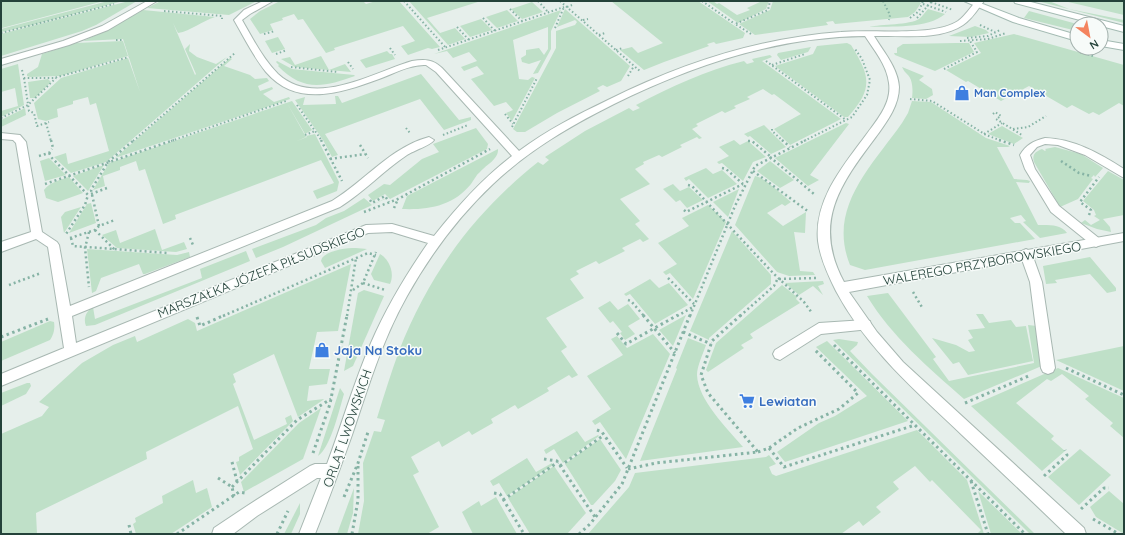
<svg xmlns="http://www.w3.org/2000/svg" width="1125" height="535" font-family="Quicksand,sans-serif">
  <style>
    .green { fill: #bfe0c8 }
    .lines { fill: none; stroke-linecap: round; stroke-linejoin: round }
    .lane-casing { stroke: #a8b8b2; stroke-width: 2 }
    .street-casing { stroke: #a8b8b2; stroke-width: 2 }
    .secondary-casing { stroke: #a4bbb3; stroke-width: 2 }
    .path-far2 { stroke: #86b3a5; stroke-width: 2; stroke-dasharray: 1.5 2.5; stroke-linecap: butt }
    .path-far1 { stroke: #86b3a5; stroke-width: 2.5; stroke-dasharray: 2 3; stroke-linecap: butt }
    .path { stroke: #86b3a5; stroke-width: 3; stroke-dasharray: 2.5 3.5; stroke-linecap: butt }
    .lane { fill: #fff; fill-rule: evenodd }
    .street { fill: #fff; fill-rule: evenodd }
    .secondary { fill: #fff; fill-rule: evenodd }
    .labels { text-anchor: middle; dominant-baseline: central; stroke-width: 3; stroke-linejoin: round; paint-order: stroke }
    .far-shop-label { font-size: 11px; font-weight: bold; fill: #366cbe; stroke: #f7fbf9; text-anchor: start }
    .street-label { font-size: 13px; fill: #24423a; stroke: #f7fbf9 }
    .shop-label { font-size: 13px; font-weight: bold; fill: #366cbe; stroke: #f7fbf9; text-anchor: start }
  </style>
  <rect width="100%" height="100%" fill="#e6efeb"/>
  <g class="green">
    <path d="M 1,1 L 104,1 L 2,28 Z"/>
    <path d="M 108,1 L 123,1 L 29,26 L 1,32 L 1,29 Z"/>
    <path d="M 129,1 L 137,1 L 96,25 L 82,31 L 1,56 L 1,34 Z"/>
    <path d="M 161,1 L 257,1 L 229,15 L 147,8 Z"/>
    <path d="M 280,1 L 363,1 L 366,4 L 376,1 L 399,1 L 440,47 L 432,49 L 428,48 L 408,55 L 401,46 L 415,41 L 403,26 L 334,48 L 335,50 L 326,53 L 303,19 L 298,20 L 294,14 L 282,18 L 283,20 L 270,24 L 273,30 L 260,34 L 250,19 L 260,11 Z"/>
    <path d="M 409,1 L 481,1 L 427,18 L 440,33 L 455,28 L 465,39 L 448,45 Z"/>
    <path d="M 611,1 L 698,1 L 745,33 L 743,38 L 716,44 L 714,42 L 707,44 L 709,46 L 664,62 L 644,70 L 620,50 L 632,47 L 638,53 L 663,43 Z"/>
    <path d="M 707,1 L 713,1 L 717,4 L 719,3 L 737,15 L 750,10 L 747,8 L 760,2 L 759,1 L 769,1 L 766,9 L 738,23 Z"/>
    <path d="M 773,1 L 918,1 L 921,3 L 915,12 L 908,17 L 835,24 L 833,21 L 826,22 L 828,25 L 755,35 L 739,24 L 770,10 Z"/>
    <path d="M 1037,1 L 1049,1 L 1069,9 L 1124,20 L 1124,23 Z"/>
    <path d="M 1064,1 L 1124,1 L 1124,15 Z"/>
    <path d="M 532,2 L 543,12 L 522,19 L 511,9 Z"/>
    <path d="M 565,9 L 630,66 L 621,81 L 607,87 L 603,85 L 597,88 L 600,91 L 557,113 L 525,132 L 517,132 L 513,129 L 556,48 L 556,31 L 575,25 L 577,22 L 575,20 L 557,27 Z"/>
    <path d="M 928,9 L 945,14 C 928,29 890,26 869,27 C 881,24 910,25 919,19 C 923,16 925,12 928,9 Z"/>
    <path d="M 143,10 L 215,17 C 202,21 191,31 178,33 L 173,23 L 195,75 L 196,74 L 185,49 L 190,44 L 189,51 L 197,57 L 216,64 L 227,57 L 106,162 L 71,173 L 54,157 L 66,153 L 68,164 L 109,151 L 96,103 L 90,105 L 88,97 L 73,101 L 73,104 L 57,109 L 58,117 L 46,121 L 38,119 L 34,103 L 61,78 L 128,58 L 140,92 L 123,39 L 83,41 L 108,30 Z"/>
    <path d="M 507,10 L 518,21 L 497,28 L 486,17 Z"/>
    <path d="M 561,10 L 551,31 L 551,49 L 538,73 L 533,74 L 541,60 L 529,64 L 522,62 L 521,58 L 526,55 L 526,50 L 539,48 L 544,55 L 548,49 L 548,27 L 513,40 L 519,79 L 528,80 L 532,77 L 535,78 L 512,121 L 506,113 L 513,110 L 506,102 L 494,106 L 471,79 L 484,74 L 477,66 L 464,71 L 461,67 L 477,61 L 469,52 L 453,58 L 447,51 L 434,54 Z"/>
    <path d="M 1029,11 L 1077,24 L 1077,31 L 1024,18 Z"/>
    <path d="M 481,19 L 492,30 L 470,37 L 460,26 Z"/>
    <path d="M 975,26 L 986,30 L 989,33 L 971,37 L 949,36 Z"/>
    <path d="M 1014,34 L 1124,65 L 1124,106 L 1119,103 L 1099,115 L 1093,112 L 1089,114 L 1072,105 L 1067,108 L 1029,86 L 1001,101 L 968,81 L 966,82 L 946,70 L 981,53 L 974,43 Z"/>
    <path d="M 278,37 L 285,49 L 272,53 L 265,41 Z"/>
    <path d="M 123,41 L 128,56 L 60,76 L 30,77 L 27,76 L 27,74 L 38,67 L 42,54 L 76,43 Z"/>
    <path d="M 847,43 L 851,45 C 870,76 874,88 848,117 L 844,117 L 775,66 L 813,54 L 817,46 Z"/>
    <path d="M 956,43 L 969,43 L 974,52 L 935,71 L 895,55 L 894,53 L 897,53 L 897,48 L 903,44 Z"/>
    <path d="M 811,47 L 808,52 L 781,60 L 777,55 L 778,53 Z"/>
    <path d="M 387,51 L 390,54 L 392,54 L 395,59 L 366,68 L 360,60 Z"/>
    <path d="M 770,55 L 772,57 L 762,61 L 841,119 L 790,145 L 774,129 L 801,114 L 774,94 L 772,95 L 763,89 L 747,97 L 750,99 L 734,106 L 736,108 L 725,113 L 722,111 L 696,124 L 698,126 L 692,129 L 702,138 L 699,139 L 697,137 L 680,145 L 682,147 L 662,157 L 659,155 L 643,162 L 644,164 L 635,169 L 650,184 L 620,199 L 640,221 L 635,224 L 649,239 L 643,242 L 640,239 L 622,248 L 625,251 L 599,264 L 596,261 L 576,271 L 579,274 L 570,279 L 584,298 L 546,318 L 567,347 L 561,351 L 578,375 L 572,378 L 569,375 L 547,388 L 549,391 L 518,409 L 515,405 L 491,419 L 493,423 L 472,435 L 469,431 L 442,447 L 439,441 L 411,457 L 419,472 L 413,475 L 439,527 L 427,534 L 358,534 L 364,501 L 363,463 L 374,431 L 381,432 L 385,420 L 377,418 C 384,395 391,373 399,351 C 429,274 474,213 538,162 L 543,165 L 549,160 L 545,157 L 585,131 L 629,108 L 633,111 L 640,108 L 636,105 C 671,87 706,70 744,61 L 747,64 L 754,62 L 752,59 Z"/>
    <path d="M 321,56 L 329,70 L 345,64 L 351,72 L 295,67 L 281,59 L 290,57 L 295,65 Z"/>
    <path d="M 230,58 L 232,59 L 224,66 L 250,75 L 255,79 L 267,78 L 269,81 L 258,86 L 260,91 L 272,87 L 273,89 L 263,94 L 274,102 L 289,97 L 290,99 L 115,158 Z"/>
    <path d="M 277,61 L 292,69 L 354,75 L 355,76 C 324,87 303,92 278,66 L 279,65 L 276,62 Z"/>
    <path d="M 18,64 L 24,105 L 1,117 L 1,111 L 18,106 L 15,88 L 1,92 L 1,69 Z"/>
    <path d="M 902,67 L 924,76 L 919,80 L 932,89 L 933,95 L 926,99 L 912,98 C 913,92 913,80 908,75 C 905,72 904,71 902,67 Z"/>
    <path d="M 421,74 L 459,120 L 471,117 L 471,120 L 444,130 L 420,99 L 325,134 L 338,155 L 332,157 L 323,140 L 295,100 L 305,97 L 303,105 L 336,104 L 335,96 L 338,96 L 342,103 Z"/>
    <path d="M 48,79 L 51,82 L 35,98 L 30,98 L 28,82 Z"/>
    <path d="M 292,101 L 312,130 L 305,134 L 287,103 L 306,137 L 297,141 L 307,137 L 306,136 L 315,134 L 339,182 L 337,191 L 317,199 L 313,191 L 334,183 L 321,160 L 175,215 L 176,219 L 163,224 L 145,169 L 139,171 L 136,161 L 120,167 L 120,170 L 103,176 L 105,186 L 93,190 L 109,163 Z"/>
    <path d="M 912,101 L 931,102 L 986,138 L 1010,146 L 1008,147 L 997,147 L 1014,179 L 1027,180 L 1030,181 L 1029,183 L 1016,182 L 1038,225 C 1048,225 1061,224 1067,233 L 1040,238 L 1023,222 L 1026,221 L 1021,215 L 1010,218 L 1015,223 L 1020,223 L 1035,239 L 865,270 L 850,265 C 827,208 871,167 902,123 L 908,113 Z"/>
    <path d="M 25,108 L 26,115 L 1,127 L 1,120 Z"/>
    <path d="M 846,123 L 849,124 L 810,175 L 819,180 L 808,186 L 775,158 Z"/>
    <path d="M 764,125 L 786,147 L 771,154 L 750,136 L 748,137 L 744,134 Z"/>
    <path d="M 1002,126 L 1023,138 L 1014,144 L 988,134 Z"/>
    <path d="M 476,128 L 488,144 L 487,149 L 390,199 L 385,194 L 373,201 L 368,195 L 384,184 L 390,185 L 422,159 L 439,152 L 433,144 Z"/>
    <path d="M 734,140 L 740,145 L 748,141 L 766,157 L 753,162 L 743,181 L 722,163 L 719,164 L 717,162 L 729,156 L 719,147 Z"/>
    <path d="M 1055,147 L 1081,154 L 1103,168 L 1095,177 L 1094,175 L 1091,178 L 1093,179 L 1078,199 L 1060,207 L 1034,162 C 1032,154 1035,152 1042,149 L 1045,151 L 1046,150 L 1045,149 Z"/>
    <path d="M 498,149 C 499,159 486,165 480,172 C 476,175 474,180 471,184 C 453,206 429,210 402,209 L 407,196 Z"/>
    <path d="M 49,158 L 66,175 L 45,181 L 40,161 Z"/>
    <path d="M 770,161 L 794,180 L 780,188 L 757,171 Z"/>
    <path d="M 104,165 L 88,191 L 73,176 Z"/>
    <path d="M 706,168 L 713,174 L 722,170 L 737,184 L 708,198 L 689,179 L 686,181 L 684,178 Z"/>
    <path d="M 1108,171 L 1124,180 L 1124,215 L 1103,219 L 1110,227 L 1111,232 L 1097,229 L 1081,223 L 1085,220 L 1091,225 L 1100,220 L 1094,216 L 1096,215 L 1094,210 L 1083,201 Z"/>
    <path d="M 755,176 C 764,177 783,196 791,202 L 785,206 L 782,204 L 767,213 L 783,226 L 806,212 L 805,233 L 794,232 L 800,271 L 813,272 L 815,275 L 789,276 L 777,272 L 735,225 Z"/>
    <path d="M 69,177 L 83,193 L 58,202 L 46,198 L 44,190 C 50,182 60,180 69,177 Z"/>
    <path d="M 673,184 L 680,191 L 689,187 L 703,200 L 687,208 L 680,200 L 676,202 L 663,189 Z"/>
    <path d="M 739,189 L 728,217 L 713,202 Z"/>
    <path d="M 364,198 L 372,205 L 384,199 L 385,199 L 283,247 L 256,258 L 252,249 L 316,225 L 326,218 L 344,211 Z"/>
    <path d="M 91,203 L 96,223 L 69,233 L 87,204 Z"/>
    <path d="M 708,205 L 726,222 L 693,299 L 670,273 L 666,275 L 663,272 L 677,264 L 658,243 L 689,226 L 682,218 Z"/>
    <path d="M 81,207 L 64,233 L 61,217 L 65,212 Z"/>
    <path d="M 155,229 L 162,250 L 184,242 L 187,249 L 176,252 L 117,248 L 102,235 L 116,230 L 120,243 Z"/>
    <path d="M 732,231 L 771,275 L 771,284 L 709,338 L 709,340 L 690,331 Z"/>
    <path d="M 356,248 L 367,249 L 325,268 L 321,261 L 322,258 C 329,250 346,248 356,248 Z"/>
    <path d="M 87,249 L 177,255 L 189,252 L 190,257 L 145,274 L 143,274 L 139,264 L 101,278 L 96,291 L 92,293 Z"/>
    <path d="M 246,251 L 250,261 L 95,325 L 86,326 C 83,319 86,311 93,307 L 95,319 L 202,278 L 200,269 Z"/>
    <path d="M 380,254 C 389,259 395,273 390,284 L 374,280 L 371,274 Z"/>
    <path d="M 1090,257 L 1116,288 L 1116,291 L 1107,293 L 1090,274 L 1055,280 L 1057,283 L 1046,284 L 1043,266 Z"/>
    <path d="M 351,264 L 338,331 L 317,332 L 309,369 L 330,369 L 327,384 L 309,386 L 307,401 L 324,399 L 323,400 L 298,417 L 274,354 L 233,374 L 236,382 L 233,384 L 254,440 L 287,424 L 285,418 L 291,415 L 293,421 L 240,475 L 236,462 L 239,461 L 239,457 L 253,449 L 238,406 L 146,452 L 147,459 L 36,513 L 37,534 L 1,534 L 1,434 L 42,416 L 49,407 L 39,402 L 82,363 L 113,345 L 135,336 L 137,342 L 188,319 L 195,323 L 197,331 Z"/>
    <path d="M 650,279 L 659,288 L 669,283 L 688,305 L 655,324 L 630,294 L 626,296 L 624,294 Z"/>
    <path d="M 823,281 L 824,284 L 818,286 L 823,295 L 813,286 L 799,295 L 785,283 Z"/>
    <path d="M 782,285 L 797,297 L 796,299 L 800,303 L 750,334 L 753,338 L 741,345 L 744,348 L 708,372 L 706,370 L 716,343 Z"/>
    <path d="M 364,290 L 384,296 L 353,366 L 344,371 L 358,293 Z"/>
    <path d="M 888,293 L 936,357 L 933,359 L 949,381 L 1034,363 L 1028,325 L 1037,326 L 1044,365 L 964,399 C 928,367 892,337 867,296 Z"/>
    <path d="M 610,301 L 618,310 L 628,304 L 640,319 L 628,326 L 635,334 L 625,340 L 620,333 L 622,332 L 613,321 L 610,323 L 598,308 Z"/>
    <path d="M 976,314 L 983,314 L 989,323 L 1011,320 L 1016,327 L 1026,326 L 1033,361 L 968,375 L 959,362 L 953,364 L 932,338 L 956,345 L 969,352 L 975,351 L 968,340 L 973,338 L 968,330 L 985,328 Z"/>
    <path d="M 686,315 L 673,346 L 659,330 Z"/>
    <path d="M 50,321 L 54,322 C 55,328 54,334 50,340 L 1,361 L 1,342 Z"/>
    <path d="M 653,334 L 670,354 L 626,459 L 600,422 L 595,425 L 592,421 L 611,409 L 587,376 L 623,355 L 611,339 L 617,336 L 627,348 Z"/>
    <path d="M 688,338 L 706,345 C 703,354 697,366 697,375 C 698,400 727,428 743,447 L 640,461 L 677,369 L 676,368 Z"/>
    <path d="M 839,339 L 858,342 L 857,345 L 850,351 L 872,374 L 1035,534 L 1030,534 L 833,340 Z"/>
    <path d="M 827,341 L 908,421 L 785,462 L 777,452 L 819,423 L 835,416 L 867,396 L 816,347 Z"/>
    <path d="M 1124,346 L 1124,391 L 1056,360 Z"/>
    <path d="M 1058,368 L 1124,398 L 1124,438 L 1110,426 L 1113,423 L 1085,399 L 1089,396 L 1062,374 L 1051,381 L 1047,379 L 1016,403 L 1054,436 L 1051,439 L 1065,451 L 1042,471 L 971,406 Z"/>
    <path d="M 27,383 L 30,383 L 31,386 L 26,394 L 1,406 L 1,393 Z"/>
    <path d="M 340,388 L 344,394 C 339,410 331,447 318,456 Z"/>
    <path d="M 321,408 L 303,459 L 244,492 L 241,482 L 299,423 Z"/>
    <path d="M 917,430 L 967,480 L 984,534 L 977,534 L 981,530 L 932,480 L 930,482 L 915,466 L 893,482 L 899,489 L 876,507 L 881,512 L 863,526 L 859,521 L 841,534 L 588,534 L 629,487 L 635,473 L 766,457 L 769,455 L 776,464 L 769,467 L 772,474 L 776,476 Z"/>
    <path d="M 577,431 L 585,442 L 598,435 L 599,436 L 563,463 L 554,449 L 546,454 L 544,450 Z"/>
    <path d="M 600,439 L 621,470 L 615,481 L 593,505 L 591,505 L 565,464 Z"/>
    <path d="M 1080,449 L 1111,475 L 1079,505 L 1048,477 Z"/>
    <path d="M 527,458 L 536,472 L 552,463 L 553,465 L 507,496 L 499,483 L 493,486 L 490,481 Z"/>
    <path d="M 554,466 L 586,513 L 567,534 L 530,534 L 508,498 Z"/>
    <path d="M 193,480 L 196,493 L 207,488 L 212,507 L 171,534 L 136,534 L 133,524 L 136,522 L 135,518 L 163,503 L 162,496 Z"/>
    <path d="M 354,488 L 353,513 L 347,534 L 337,534 Z"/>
    <path d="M 978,491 L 1022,534 L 991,534 Z"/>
    <path d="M 1109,491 L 1124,504 L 1124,534 L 1096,517 L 1090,507 Z"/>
    <path d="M 496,497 L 517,534 L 473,534 L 462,512 L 479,501 L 481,506 Z"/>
    <path d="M 300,503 L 300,514 L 291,534 L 284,534 Z"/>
  </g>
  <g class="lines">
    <defs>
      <g id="lane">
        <path d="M 147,1 L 157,1 L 108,30 L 69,45 L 1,65 L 1,59 L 63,41 L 102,26 Z"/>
        <path d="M 1045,138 C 1074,139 1099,153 1124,169 L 1124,178 L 1085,155 L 1058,145 L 1045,144 L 1037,147 L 1030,155 L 1035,169 L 1059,206 L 1100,239 L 1102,242 L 1100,245 L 1096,247 L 1092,245 L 1051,212 L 1025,169 L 1020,155 C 1026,145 1033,141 1045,138 Z"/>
        <path d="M 1026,249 L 1030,251 L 1032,254 L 1042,282 L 1055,368 L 1053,372 L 1048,374 L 1043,372 L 1041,368 L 1030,282 L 1020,254 L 1022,251 Z"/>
        <path d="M 865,320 L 870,321 L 871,325 L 870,329 L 821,334 L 780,360 L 775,358 L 773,354 L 775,350 L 819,323 Z"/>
      </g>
      <path id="street" d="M 263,1 L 273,1 L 250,14 L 242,20 C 253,39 263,59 278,74 C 315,108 372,73 412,61 C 424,59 433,59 442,68 L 519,151 C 547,130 577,115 608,100 C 682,63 758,38 841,32 C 871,29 934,37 958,21 C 965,16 970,8 976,1 L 984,1 C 978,9 972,19 963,25 C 940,41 901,35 874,36 C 883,51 898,68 899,87 C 899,105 888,120 878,134 C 842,182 811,221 844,282 L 1124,233 L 1124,241 L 849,292 L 877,332 L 903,362 L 1084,528 L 1086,534 L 1066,534 C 1032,501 997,468 962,435 C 915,390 867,349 836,291 C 828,275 820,258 818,241 C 814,200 843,166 866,135 C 877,120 892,103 889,83 C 887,65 874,50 865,36 C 776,37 693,65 614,104 C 570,126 529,150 493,184 C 458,217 430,255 407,296 C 382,340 368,388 352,435 C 340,469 328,501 315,534 L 299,534 L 321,478 L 317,478 L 257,516 L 233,534 L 212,534 L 214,528 L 247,506 L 310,466 L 315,464 L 327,464 C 342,424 354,382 371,343 C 386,308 406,275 428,243 L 392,232 L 368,233 L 1,386 L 1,374 L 64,348 L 48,247 L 36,239 L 1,252 L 1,242 L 31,232 L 16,143 L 13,140 L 1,139 L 1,133 L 20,135 L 26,142 L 42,232 L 57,242 L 59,245 L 70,306 L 332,201 C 365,181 391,147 429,137 L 434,140 C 431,145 413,151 407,155 C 383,171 364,192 340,207 L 72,316 L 76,343 L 366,225 L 392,224 L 434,236 C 457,207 482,179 512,156 L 436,72 L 426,65 C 411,64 393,74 379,79 C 341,93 297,108 266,72 C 253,56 244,37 234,20 L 244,10 Z"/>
      <g id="secondary">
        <path d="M 964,1 L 975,1 L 1019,18 L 1077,35 L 1077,41 L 1013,22 Z"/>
        <path d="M 1014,1 L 1027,1 L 1124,26 L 1124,32 L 1101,26 L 1101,24 L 1095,24 L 1015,3 Z"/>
        <path d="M 1101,40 L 1124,44 L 1124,50 L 1101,46 Z"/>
      </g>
    </defs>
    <use href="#lane" class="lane-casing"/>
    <use href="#street" class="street-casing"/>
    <use href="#secondary" class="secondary-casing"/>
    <g class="path-far2">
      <path d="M 404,1 L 446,48"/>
      <path d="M 538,1 L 548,12"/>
      <path d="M 560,1 L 641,72"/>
      <path d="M 702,1 L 735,24"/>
      <path d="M 883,1 L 890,15 L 889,20"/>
      <path d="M 931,2 L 953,10"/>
      <path d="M 923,4 L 946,12"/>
      <path d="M 567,7 L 572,5"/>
      <path d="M 510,9 L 522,21"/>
      <path d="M 164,11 L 222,16 L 222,19"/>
      <path d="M 483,18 L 495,31"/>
      <path d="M 910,18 L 919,11 L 923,1"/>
      <path d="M 917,18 L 932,1"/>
      <path d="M 583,20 L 588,19"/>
      <path d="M 980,25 L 995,32"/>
      <path d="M 457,27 L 469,40"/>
      <path d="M 555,28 L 564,7"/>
      <path d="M 1,33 L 114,4"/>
      <path d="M 264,34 L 275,31"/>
      <path d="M 751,34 L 735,24 L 768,10 L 770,1"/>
      <path d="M 599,35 L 605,33"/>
      <path d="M 967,38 L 988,36 L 1000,30"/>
      <path d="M 116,40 L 123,40"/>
      <path d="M 960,41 L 988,39 L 1006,33"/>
      <path d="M 390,48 L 395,55"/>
      <path d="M 438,50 L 564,7"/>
      <path d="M 616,50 L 623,48"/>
      <path d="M 1080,52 L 1093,56"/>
      <path d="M 276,54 L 287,50"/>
      <path d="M 766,61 L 846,120"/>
      <path d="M 348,62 L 353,69"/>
      <path d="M 772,65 L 805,54"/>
      <path d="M 291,67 L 338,72"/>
      <path d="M 944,69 L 977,52 L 970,41"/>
      <path d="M 22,70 L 24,78 L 54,78 L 129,57"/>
      <path d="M 628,76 L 634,66"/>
      <path d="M 24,78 L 29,111 L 34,113 L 37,126 L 49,122"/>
      <path d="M 910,99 L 932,101 L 986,135 L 1002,141"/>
      <path d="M 297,105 L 322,141"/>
      <path d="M 505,114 L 513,124"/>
      <path d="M 993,114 L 995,112 L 1001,116 L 996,119 L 1022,135"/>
      <path d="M 1,118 L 28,105 L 56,78"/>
      <path d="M 46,123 L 51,141"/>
      <path d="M 512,127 L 537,78"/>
      <path d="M 406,128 L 410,133"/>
      <path d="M 772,129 L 772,131 L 783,141"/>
      <path d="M 1013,129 L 1028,127 L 1046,116"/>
      <path d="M 984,134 L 1002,123"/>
      <path d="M 305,135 L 315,131"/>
      <path d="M 443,135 L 468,125"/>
      <path d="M 133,141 L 235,53"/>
      <path d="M 171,141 L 286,101"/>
      <path d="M 804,141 L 852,117 L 867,95 L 870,80 L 862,59 L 855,49"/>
    </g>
    <g class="path-far1">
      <path d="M 51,140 L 53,148"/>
      <path d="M 321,140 L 342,181"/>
      <path d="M 782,140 L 790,147"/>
      <path d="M 999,140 L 1014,145"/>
      <path d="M 748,141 L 752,141 L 771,157"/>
      <path d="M 360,145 L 368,158"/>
      <path d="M 49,153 L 52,158 L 88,195 L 85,205 L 66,234"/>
      <path d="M 39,156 L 49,153 L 52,149"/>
      <path d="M 770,157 L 814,194"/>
      <path d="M 330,159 L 365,154"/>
      <path d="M 1061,161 L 1079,173 L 1091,176"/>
      <path d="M 722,168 L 726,169 L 743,184"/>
      <path d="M 753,171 L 809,212"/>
      <path d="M 45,184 L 174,140"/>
      <path d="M 688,185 L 692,186 L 702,197 L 774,274 L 804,302 L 812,313"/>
      <path d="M 91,194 L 107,188"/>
      <path d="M 370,200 L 372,203 L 385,196 L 389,202"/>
      <path d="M 394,208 L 398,199"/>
      <path d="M 684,210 L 686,212 L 743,184"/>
      <path d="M 364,212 L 398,199 L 490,149"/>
      <path d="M 1089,215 L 1091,210 L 1080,202 L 1099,177"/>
      <path d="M 99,226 L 91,190 L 108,162 L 134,140"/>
      <path d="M 95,230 L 115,250"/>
      <path d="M 89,232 L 85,248 L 89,287"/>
      <path d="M 70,238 L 95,230 L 99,226 L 115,220"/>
      <path d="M 71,238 L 73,246 L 168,253"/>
      <path d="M 190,238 L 193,245"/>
      <path d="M 668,278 L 694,304"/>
      <path d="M 779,279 L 816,278"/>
      <path d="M 363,283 L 385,290"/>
      <path d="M 9,285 L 41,273"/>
      <path d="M 353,290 L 363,283 L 376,252"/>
      <path d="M 913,292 L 923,309"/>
      <path d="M 628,300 L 631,301 L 644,316"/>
      <path d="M 223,316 L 368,253 L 376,255"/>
      <path d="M 347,316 L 356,258"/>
      <path d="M 677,316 L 693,307"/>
      <path d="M 690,316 L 735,206 L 755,166 L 806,140"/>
      <path d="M 740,316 L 774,286 L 778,278"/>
    </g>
    <g class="path">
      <path d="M 643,315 L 675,353"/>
      <path d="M 197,317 L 200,326 L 225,315"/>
      <path d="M 683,332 L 711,344"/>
      <path d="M 617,333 L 626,344 L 678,315"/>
      <path d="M 1,337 L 48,319"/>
      <path d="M 834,345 L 1025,534"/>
      <path d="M 1066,368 L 1124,395"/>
      <path d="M 965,403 L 1031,375"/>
      <path d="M 597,430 L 602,432 L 627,468"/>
      <path d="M 769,448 L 784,467 L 915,425"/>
      <path d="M 758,452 L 769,448 L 798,428 L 839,409 L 858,393 L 815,350"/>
      <path d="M 313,453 L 330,404 L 347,315"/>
      <path d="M 544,459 L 557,461 L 595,517"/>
      <path d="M 232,462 L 237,481"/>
      <path d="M 560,466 L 604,435"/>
      <path d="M 628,469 L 656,463 L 758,452 L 708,393 L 701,375 L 712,341 L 741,315"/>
      <path d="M 1044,476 L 1067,455 L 1065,450"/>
      <path d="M 218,478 L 232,487 L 234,496"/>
      <path d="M 971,481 L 988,534"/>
      <path d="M 232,487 L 297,420 L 331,399"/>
      <path d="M 494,493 L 500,494 L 524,534"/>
      <path d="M 344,497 L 358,463 L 368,432"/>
      <path d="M 503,500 L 558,462"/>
      <path d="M 1081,509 L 1104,488 L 1109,488"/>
      <path d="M 1093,519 L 1119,534"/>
      <path d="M 129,525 L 131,534"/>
      <path d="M 177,534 L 239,492 L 245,493"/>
      <path d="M 277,534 L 288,511"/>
      <path d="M 352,534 L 358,500 L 358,466"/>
      <path d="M 579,534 L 590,524 L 622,484 L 690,315"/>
    </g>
    <use href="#lane" class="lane"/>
    <use href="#street" class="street"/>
    <use href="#secondary" class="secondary"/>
  </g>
  <defs>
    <symbol id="shop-bare" viewBox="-9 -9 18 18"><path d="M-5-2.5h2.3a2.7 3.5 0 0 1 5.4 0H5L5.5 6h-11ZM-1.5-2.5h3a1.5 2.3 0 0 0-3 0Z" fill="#3f7fe0" stroke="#f7fbf9" stroke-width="2.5" paint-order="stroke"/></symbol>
    <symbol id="supermarket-bare" viewBox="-9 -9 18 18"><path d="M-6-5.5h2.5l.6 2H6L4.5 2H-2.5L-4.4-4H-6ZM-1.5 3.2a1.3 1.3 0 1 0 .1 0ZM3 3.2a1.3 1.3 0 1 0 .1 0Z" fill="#3f7fe0" stroke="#f7fbf9" stroke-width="2.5" paint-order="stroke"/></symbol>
  </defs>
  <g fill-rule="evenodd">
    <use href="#shop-bare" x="951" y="82" width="22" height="22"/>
    <use href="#shop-bare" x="311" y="339" width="22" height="22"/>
    <use href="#supermarket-bare" x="736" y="390" width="22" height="22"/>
  </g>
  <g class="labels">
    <g class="far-shop-label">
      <text x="974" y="93">Man Complex</text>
    </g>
    <g class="street-label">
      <text transform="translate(982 263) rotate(-10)">WALEREGO PRZYBOROWSKIEGO</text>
      <text transform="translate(261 272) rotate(-22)">MARSZAŁKA JÓZEFA PIŁSUDSKIEGO</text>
      <text transform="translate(347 428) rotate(-71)">ORLĄT LWOWSKICH</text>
    </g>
    <g class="shop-label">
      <text x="334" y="350">Jaja Na Stoku</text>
      <text x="759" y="401">Lewiatan</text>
    </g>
  </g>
  <rect width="1125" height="535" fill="none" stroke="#24423a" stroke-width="4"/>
  <g transform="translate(1089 36) rotate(148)"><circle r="19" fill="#f7fbf9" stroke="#a3b1ad"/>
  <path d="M0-3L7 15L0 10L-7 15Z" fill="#f4845f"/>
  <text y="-6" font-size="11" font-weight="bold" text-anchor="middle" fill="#24423a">N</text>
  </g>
</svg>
